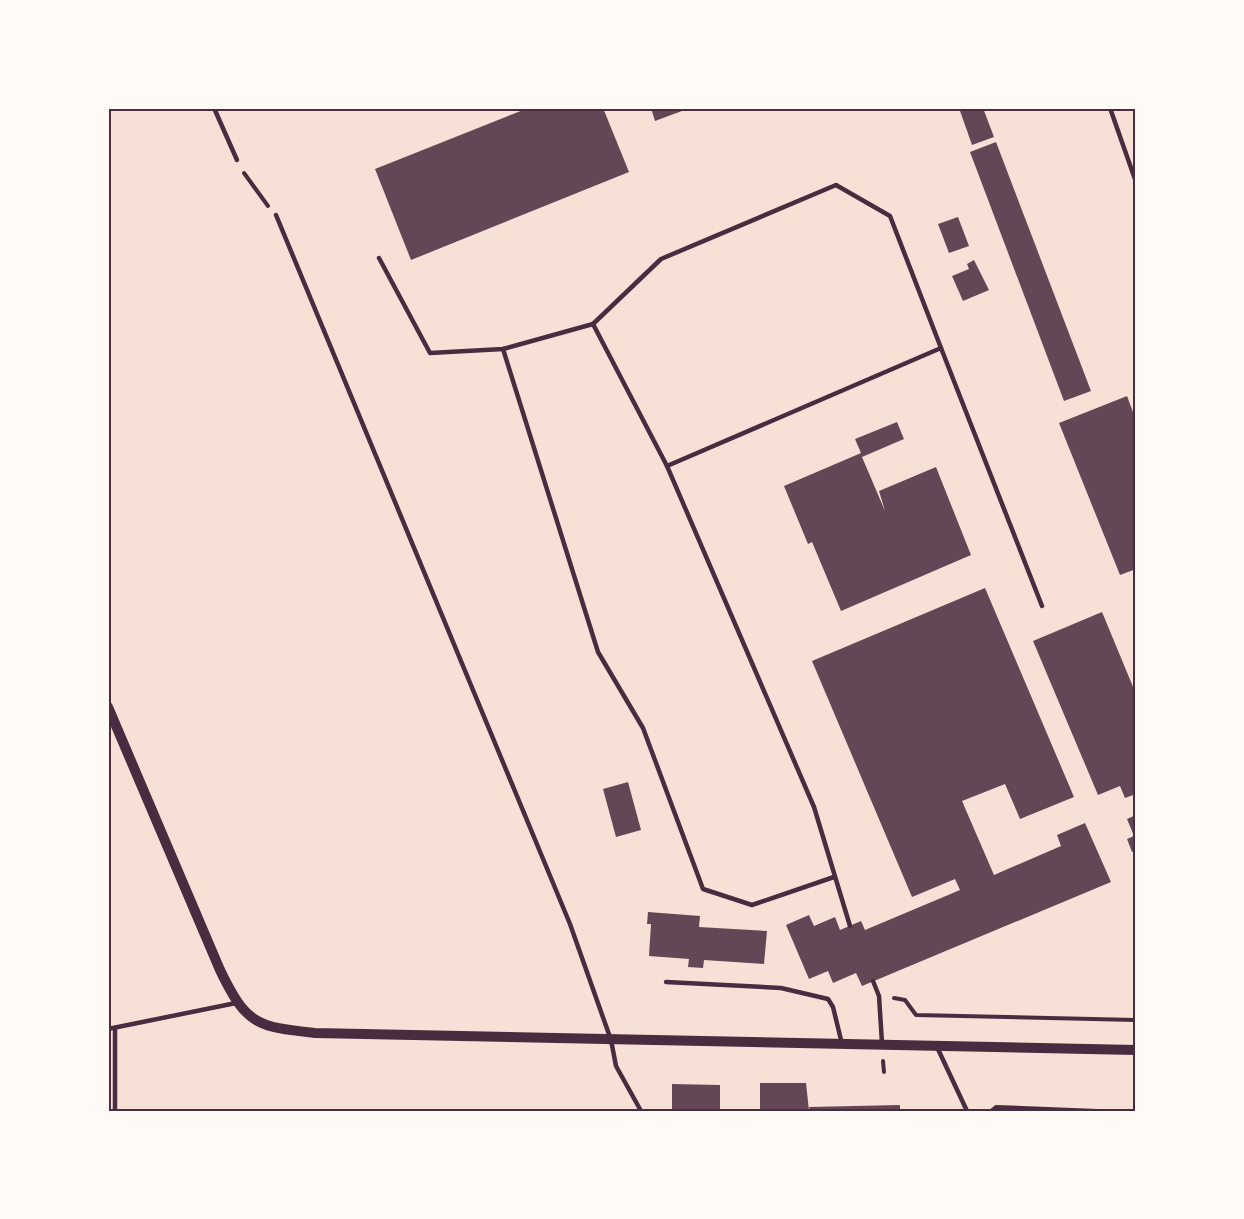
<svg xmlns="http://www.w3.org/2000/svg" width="1244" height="1219" font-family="Arial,sans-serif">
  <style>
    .building { fill: #644757 }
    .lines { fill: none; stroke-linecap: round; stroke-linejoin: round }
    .path { stroke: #4a2c40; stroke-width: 4 }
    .service { stroke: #4a2c40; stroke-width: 4.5 }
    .tertiary { stroke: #4a2c40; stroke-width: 10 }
    .neatline { fill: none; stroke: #4a2c40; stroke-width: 2 }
  </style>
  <rect width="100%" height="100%" fill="#f7e1d7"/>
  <g class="building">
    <path d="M 528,108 L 603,108 L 629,172 L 411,260 L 375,169 Z"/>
    <path d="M 651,108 L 690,108 L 655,121 Z"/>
    <path d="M 959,108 L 983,108 L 994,137 L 972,145 Z"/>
    <path d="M 996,142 L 1091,391 L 1064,401 L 970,152 Z"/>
    <path d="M 958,217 L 969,246 L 949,253 L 938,224 Z"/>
    <path d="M 974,260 L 989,290 L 963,301 L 952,276 L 969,269 L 967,264 Z"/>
    <path d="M 1127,396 L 1136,420 L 1136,569 L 1120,575 L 1059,423 Z"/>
    <path d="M 897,422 L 904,439 L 862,457 L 885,511 L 879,491 L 936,467 L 971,555 L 841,611 L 812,542 L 808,544 L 784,486 L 861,453 L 855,439 Z"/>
    <path d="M 985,588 L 1074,797 L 1020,819 L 1005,784 L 962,801 L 994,875 L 1061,846 L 1057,835 L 1085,823 L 1111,882 L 862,986 L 856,973 L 833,983 L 828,971 L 809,979 L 786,925 L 809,915 L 814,926 L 835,917 L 840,930 L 861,921 L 865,930 L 960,890 L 955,879 L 912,897 L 812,661 Z"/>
    <path d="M 1102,612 L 1136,694 L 1136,794 L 1125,798 L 1120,786 L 1098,795 L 1033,641 Z"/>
    <path d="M 628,782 L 641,830 L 616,837 L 603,789 Z"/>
    <path d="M 1136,815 L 1136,850 L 1132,852 L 1127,839 L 1134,836 L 1127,819 Z"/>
    <path d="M 648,912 L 700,916 L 699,927 L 767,931 L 764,964 L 704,960 L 703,968 L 688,967 L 689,959 L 649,956 L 651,924 L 647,924 Z"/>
    <path d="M 760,1083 L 806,1083 L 809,1111 L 760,1111 Z"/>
    <path d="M 672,1084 L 720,1085 L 720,1111 L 672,1111 Z"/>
    <path d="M 900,1105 L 900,1111 L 810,1111 L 809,1107 Z"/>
  </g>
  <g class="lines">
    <g class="path">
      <path d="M 244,173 L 268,206"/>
      <path d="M 894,998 L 905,1000 L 916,1015 L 1136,1020"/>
      <path d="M 883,1061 L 884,1072"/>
      <path d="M 991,1111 L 996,1107 L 1098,1111"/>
    </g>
    <g class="service">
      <path d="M 214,108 L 237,160"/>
      <path d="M 1110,108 L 1136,182"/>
      <path d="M 276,215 L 570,924 L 611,1040 L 616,1066 L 641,1111"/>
      <path d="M 379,258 L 430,353 L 503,349 L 593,324 L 661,259 L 836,185 L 890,216 L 941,348 L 667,466"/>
      <path d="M 593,324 L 667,466 L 814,807 L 850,926"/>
      <path d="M 941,348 L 1042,606"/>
      <path d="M 503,349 L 598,652 L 643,728 L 703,889 L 752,905 L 834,877"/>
      <path d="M 873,981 L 879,996 L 882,1043"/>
      <path d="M 666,982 L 781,988 L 828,999 L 833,1007 L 842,1044"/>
      <path d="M 108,1029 L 236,1003"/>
      <path d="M 937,1047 L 967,1111"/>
      <path d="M 115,1111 L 115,1028"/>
    </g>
    <path class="tertiary" d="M 108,707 L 220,970 C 246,1024 256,1027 315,1033 L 1136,1050"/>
  </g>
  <rect width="1244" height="1219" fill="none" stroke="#fffaf5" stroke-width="219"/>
  <rect x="110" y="110" width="1024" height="1000" class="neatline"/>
</svg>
